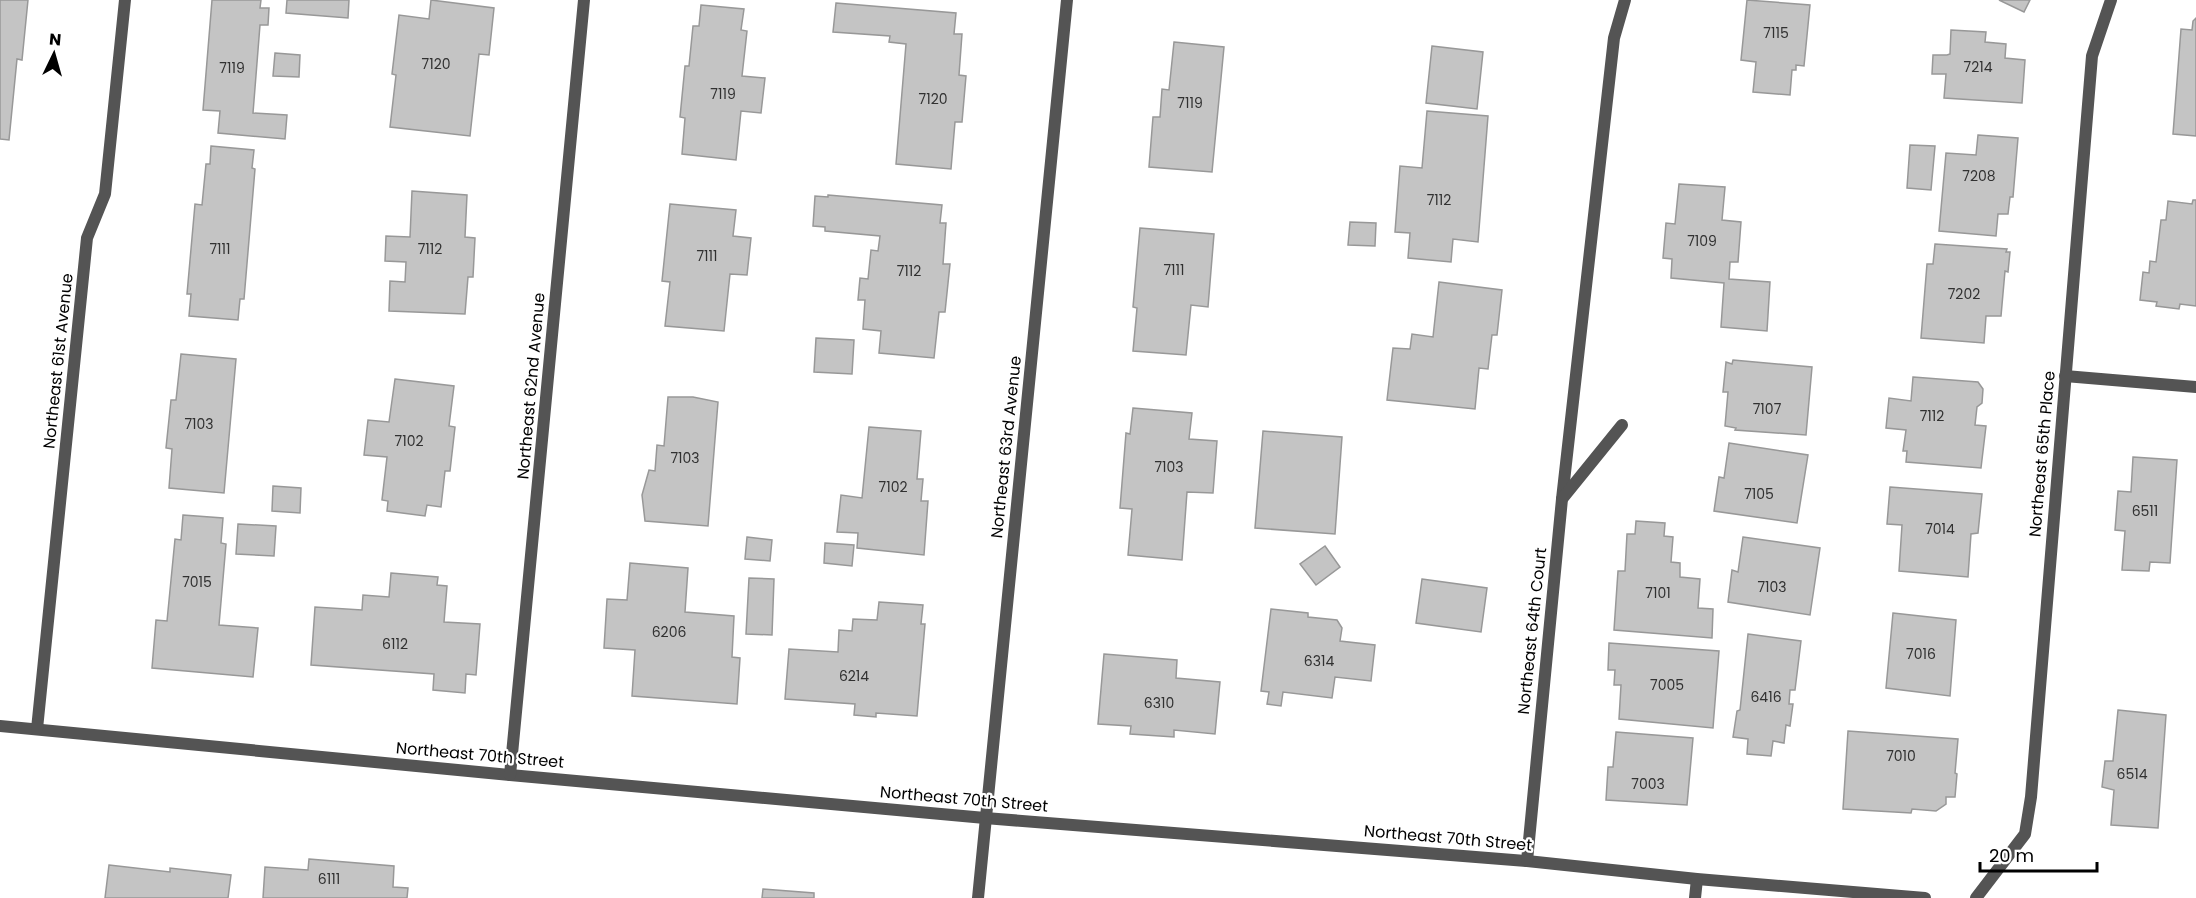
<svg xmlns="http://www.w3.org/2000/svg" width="2196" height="898" font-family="Poppins,sans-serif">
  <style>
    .building { fill: #c4c4c4; stroke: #989898; stroke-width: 1.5 }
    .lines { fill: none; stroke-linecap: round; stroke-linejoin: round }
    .lane { stroke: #545454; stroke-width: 12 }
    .street { stroke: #545454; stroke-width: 12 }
    .labels { text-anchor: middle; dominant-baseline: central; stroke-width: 4.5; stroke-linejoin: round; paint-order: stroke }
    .number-label { font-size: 14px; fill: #313131 }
    .street-label { font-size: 16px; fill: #000; stroke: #fff }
  </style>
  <rect width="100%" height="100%" fill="#fff"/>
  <g class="building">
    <path d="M 0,0 L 28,0 L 22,60 L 17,59 L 9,140 L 0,139 Z"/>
    <path d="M 212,0 L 261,0 L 260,8 L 269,8 L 268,25 L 260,25 L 253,113 L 287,115 L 285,139 L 218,133 L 220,111 L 203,110 Z"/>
    <path d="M 287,0 L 349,0 L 348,18 L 286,13 Z"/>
    <path d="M 431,0 L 494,8 L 489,55 L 479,54 L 470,136 L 390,127 L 396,75 L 392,74 L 399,15 L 429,19 Z"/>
    <path d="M 1747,0 L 1810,5 L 1804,66 L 1796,65 L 1796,70 L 1792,70 L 1790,95 L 1753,92 L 1756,62 L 1741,60 Z"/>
    <path d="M 1999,0 L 2030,0 L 2024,12 Z"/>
    <path d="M 836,3 L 956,13 L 954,34 L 962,34 L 959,75 L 966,76 L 962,122 L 955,122 L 951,169 L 896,164 L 906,44 L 889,42 L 890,36 L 833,32 Z"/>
    <path d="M 701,5 L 744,9 L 741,30 L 747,31 L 742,76 L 765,78 L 761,113 L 741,111 L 736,160 L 682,154 L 685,118 L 680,117 L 685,66 L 689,66 L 693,26 L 699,26 Z"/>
    <path d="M 2196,18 L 2196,136 L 2173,134 L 2181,29 L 2192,30 L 2193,21 Z"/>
    <path d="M 1951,30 L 1986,32 L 1985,42 L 2006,44 L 2005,58 L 2025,60 L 2022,103 L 1944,98 L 1946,74 L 1932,74 L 1933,55 L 1947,55 L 1950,54 Z"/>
    <path d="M 1174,42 L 1224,47 L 1212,172 L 1149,167 L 1153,117 L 1160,117 L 1162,89 L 1169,90 Z"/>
    <path d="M 1432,46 L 1483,52 L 1477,109 L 1426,103 Z"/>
    <path d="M 275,53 L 300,55 L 299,77 L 273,76 Z"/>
    <path d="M 1427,111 L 1488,116 L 1478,242 L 1453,239 L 1451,262 L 1408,258 L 1410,233 L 1395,232 L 1400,166 L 1422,168 Z"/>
    <path d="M 1978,135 L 2018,138 L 2013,197 L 2010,197 L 2008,214 L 1998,214 L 1996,236 L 1939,231 L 1946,153 L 1976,155 Z"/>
    <path d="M 1910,145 L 1935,146 L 1931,190 L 1907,188 Z"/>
    <path d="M 211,146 L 254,150 L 252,168 L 255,169 L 244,299 L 240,299 L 238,320 L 189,316 L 191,294 L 187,294 L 195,204 L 202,205 L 206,164 L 210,164 Z"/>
    <path d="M 1679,184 L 1725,187 L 1722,220 L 1741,222 L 1738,262 L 1730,262 L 1729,279 L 1770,282 L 1767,331 L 1721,327 L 1724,283 L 1671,278 L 1672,259 L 1663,258 L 1666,223 L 1675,224 Z"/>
    <path d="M 412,191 L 467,195 L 465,237 L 475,238 L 473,277 L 468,277 L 465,314 L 389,311 L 390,281 L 405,282 L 406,262 L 385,261 L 386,236 L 410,237 Z"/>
    <path d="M 828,195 L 942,205 L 940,223 L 946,223 L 943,264 L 950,264 L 945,312 L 939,312 L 934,358 L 879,353 L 881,331 L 863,329 L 865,300 L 858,300 L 860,278 L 868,279 L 871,250 L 878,251 L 880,236 L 825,231 L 825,227 L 813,226 L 815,196 L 828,197 Z"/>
    <path d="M 2193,200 L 2196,200 L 2196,306 L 2180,304 L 2179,309 L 2156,306 L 2157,302 L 2140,300 L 2143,272 L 2149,273 L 2150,261 L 2156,262 L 2161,220 L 2166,220 L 2168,201 L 2192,204 Z"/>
    <path d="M 670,204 L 736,210 L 733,236 L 751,238 L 747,275 L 730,274 L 724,331 L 665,326 L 670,282 L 662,281 Z"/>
    <path d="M 1350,222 L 1376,223 L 1375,246 L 1348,245 Z"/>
    <path d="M 1140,228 L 1214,234 L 1208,307 L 1191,305 L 1186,355 L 1133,351 L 1137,308 L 1133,307 Z"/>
    <path d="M 1935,244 L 2007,249 L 2006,252 L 2010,252 L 2008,272 L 2005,271 L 2001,316 L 1986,316 L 1984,343 L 1921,338 L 1927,264 L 1933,264 Z"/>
    <path d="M 1439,282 L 1502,290 L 1497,335 L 1492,335 L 1488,369 L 1479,368 L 1475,409 L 1387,400 L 1393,348 L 1410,349 L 1412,334 L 1433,337 Z"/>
    <path d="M 816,338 L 854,340 L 852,374 L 814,372 Z"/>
    <path d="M 181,354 L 236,359 L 224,493 L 169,488 L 172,449 L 166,448 L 171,400 L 176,400 Z"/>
    <path d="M 1733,360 L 1812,367 L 1806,435 L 1735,430 L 1736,428 L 1725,426 L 1728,392 L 1723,392 L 1726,362 L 1732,364 Z"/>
    <path d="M 1913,377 L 1978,382 L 1983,389 L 1982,403 L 1977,407 L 1975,425 L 1986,426 L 1981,468 L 1906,462 L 1907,451 L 1903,451 L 1906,430 L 1886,428 L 1889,398 L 1911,401 Z"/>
    <path d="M 395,379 L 454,386 L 449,426 L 455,427 L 450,471 L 445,471 L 441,507 L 427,505 L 425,516 L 387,511 L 388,501 L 382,500 L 387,457 L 364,455 L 368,420 L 389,422 Z"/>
    <path d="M 668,397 L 693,397 L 718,402 L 708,526 L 645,521 L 642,495 L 649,470 L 655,471 L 657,445 L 664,446 Z"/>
    <path d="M 1133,408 L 1192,413 L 1189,439 L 1217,441 L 1213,493 L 1187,492 L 1182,560 L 1128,555 L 1132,509 L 1120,508 L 1126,433 L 1130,434 Z"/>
    <path d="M 869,427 L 921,431 L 917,479 L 923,479 L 921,501 L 928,501 L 924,555 L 857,548 L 858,533 L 837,532 L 841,495 L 862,498 Z"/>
    <path d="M 1263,431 L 1342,437 L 1335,534 L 1255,528 Z"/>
    <path d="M 1729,443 L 1808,455 L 1797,523 L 1714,511 L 1719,477 L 1724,478 Z"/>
    <path d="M 2133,457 L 2177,460 L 2170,563 L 2150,562 L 2149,571 L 2122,570 L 2125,531 L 2115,530 L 2118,491 L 2131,492 Z"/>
    <path d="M 273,486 L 301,488 L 300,513 L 272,511 Z"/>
    <path d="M 1890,487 L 1982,494 L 1978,533 L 1971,534 L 1968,577 L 1899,571 L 1902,525 L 1887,524 Z"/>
    <path d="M 183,515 L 223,518 L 221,543 L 226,544 L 219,625 L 258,628 L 253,677 L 152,668 L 156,620 L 167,621 L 175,539 L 181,540 Z"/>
    <path d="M 1636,521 L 1665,523 L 1664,536 L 1673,537 L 1671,562 L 1680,563 L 1680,577 L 1700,579 L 1698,608 L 1713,609 L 1712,638 L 1614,630 L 1618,571 L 1625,571 L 1627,534 L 1635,534 Z"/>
    <path d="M 238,524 L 276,526 L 274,556 L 236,554 Z"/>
    <path d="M 747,537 L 772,540 L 770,561 L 745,559 Z"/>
    <path d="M 1743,537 L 1820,548 L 1810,615 L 1728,602 L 1732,570 L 1738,572 Z"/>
    <path d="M 825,543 L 854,545 L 852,566 L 824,563 Z"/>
    <path d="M 1325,546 L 1340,567 L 1316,585 L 1300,564 Z"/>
    <path d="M 630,563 L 688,568 L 685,612 L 734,616 L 732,657 L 740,658 L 737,704 L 632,696 L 635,650 L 604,648 L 607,599 L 627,600 Z"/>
    <path d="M 391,573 L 438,577 L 437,585 L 447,586 L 444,622 L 480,624 L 476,675 L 466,674 L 465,693 L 433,690 L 434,674 L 311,665 L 315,607 L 362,610 L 363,595 L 389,597 Z"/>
    <path d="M 749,578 L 774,579 L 772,635 L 746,634 Z"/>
    <path d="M 1422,579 L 1487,588 L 1481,632 L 1416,623 Z"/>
    <path d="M 879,602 L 923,605 L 921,624 L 925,624 L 917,716 L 876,713 L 876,717 L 854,715 L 855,704 L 785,699 L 789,649 L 838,652 L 839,630 L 852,631 L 853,619 L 877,620 Z"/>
    <path d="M 1271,609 L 1308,613 L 1308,617 L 1337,620 L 1342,628 L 1340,641 L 1375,645 L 1371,681 L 1335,677 L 1332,698 L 1283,692 L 1281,706 L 1267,704 L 1269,692 L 1261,691 Z"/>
    <path d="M 1893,613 L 1956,620 L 1950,696 L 1886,688 Z"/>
    <path d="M 1748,634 L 1801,641 L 1795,690 L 1790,690 L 1789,704 L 1793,704 L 1790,726 L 1786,725 L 1784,743 L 1773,741 L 1771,756 L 1747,754 L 1748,739 L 1733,737 L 1737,711 L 1740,710 Z"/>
    <path d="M 1609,643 L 1719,651 L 1713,728 L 1619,719 L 1621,685 L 1614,685 L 1615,670 L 1608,670 Z"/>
    <path d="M 1104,654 L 1177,660 L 1176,678 L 1220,682 L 1215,734 L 1174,730 L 1174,737 L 1130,734 L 1131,726 L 1098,724 Z"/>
    <path d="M 2118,710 L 2166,715 L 2158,828 L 2111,825 L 2114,790 L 2102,787 L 2105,761 L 2113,761 Z"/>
    <path d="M 1848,731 L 1958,739 L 1955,773 L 1957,774 L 1955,797 L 1946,797 L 1946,804 L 1936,811 L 1912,809 L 1911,813 L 1843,809 Z"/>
    <path d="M 1616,732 L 1693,738 L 1687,805 L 1606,800 L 1608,767 L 1613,767 Z"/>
    <path d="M 309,859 L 394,866 L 393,887 L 408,888 L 407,898 L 263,898 L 265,867 L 308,870 Z"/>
    <path d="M 109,865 L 170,872 L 170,868 L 231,875 L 228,898 L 105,898 Z"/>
    <path d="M 763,889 L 814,893 L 814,898 L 762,898 Z"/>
  </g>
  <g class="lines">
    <path class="lane" d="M 1562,499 L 1614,38 L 1625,0"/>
    <g class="street">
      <path d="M 2065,376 L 2196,387"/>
      <path d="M 0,726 L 510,775 L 985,818 L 1527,861 L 1697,879 L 1925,898"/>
      <path d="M 37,729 L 87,238 L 105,194 L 125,0"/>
      <path d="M 510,775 L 584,0"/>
      <path d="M 1527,861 L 1562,499 L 1622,425"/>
      <path d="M 978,898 L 1067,0"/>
      <path d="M 1695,898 L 1697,879"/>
      <path d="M 1976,898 L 2025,834 L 2031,797 L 2092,56 L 2111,0"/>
    </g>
  </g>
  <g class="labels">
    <g class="number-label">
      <text x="1776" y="33">7115</text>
      <text x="436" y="64">7120</text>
      <text x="1978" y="67">7214</text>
      <text x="232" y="68">7119</text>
      <text x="723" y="94">7119</text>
      <text x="933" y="99">7120</text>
      <text x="1190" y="103">7119</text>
      <text x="1979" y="176">7208</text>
      <text x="1439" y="200">7112</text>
      <text x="1702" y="241">7109</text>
      <text x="220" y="249">7111</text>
      <text x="430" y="249">7112</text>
      <text x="707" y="256">7111</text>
      <text x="1174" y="270">7111</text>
      <text x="909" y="271">7112</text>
      <text x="1964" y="294">7202</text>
      <text x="1767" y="409">7107</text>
      <text x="1932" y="416">7112</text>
      <text x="199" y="424">7103</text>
      <text x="409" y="441">7102</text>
      <text x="685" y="458">7103</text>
      <text x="1169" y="467">7103</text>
      <text x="893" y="487">7102</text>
      <text x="1759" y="494">7105</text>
      <text x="2145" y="511">6511</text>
      <text x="1940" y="529">7014</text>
      <text x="197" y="582">7015</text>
      <text x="1772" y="587">7103</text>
      <text x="1658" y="593">7101</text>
      <text x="669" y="632">6206</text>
      <text x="395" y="644">6112</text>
      <text x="1921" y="654">7016</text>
      <text x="1319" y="661">6314</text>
      <text x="854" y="676">6214</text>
      <text x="1667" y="685">7005</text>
      <text x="1766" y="697">6416</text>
      <text x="1159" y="703">6310</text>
      <text x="1901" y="756">7010</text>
      <text x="2132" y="774">6514</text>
      <text x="1648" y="784">7003</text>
      <text x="329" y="879">6111</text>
    </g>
    <g class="street-label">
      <text transform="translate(58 361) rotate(-84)">Northeast 61st Avenue</text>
      <text transform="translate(531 386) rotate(-85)">Northeast 62nd Avenue</text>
      <text transform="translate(1006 447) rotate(-84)">Northeast 63rd Avenue</text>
      <text transform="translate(2042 454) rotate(-85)">Northeast 65th Place</text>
      <text transform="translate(1532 631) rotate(-84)">Northeast 64th Court</text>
      <text transform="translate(480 755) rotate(5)">Northeast 70th Street</text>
      <text transform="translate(964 799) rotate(5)">Northeast 70th Street</text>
      <text transform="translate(1448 838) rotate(5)">Northeast 70th Street</text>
    </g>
  </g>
  <g transform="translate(54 54) rotate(5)" stroke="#ffffff" stroke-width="4.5" paint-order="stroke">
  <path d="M0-4.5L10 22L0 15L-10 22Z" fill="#000000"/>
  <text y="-9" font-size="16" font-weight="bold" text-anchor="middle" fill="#000000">N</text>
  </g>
  <path d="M1980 862v9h117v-9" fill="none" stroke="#000000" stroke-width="3"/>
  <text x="1989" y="862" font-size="18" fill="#000000" stroke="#ffffff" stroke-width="4.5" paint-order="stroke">20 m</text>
</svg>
